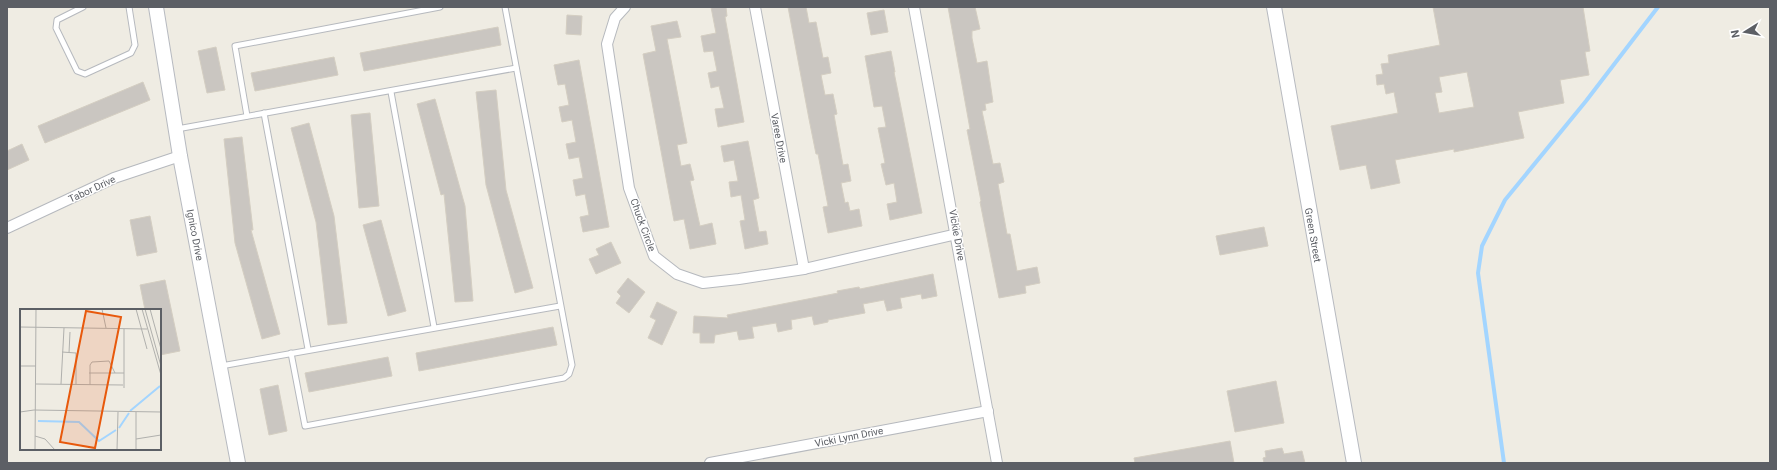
<svg xmlns="http://www.w3.org/2000/svg" width="1777" height="470" font-family="Roboto,sans-serif">
  <style>
    .lines { fill: none; stroke-linecap: round; stroke-linejoin: round }
    .stream { stroke: #a3d5ff; stroke-width: 4 }
    .building { fill: #cac6c1; stroke: #d4cec2; fill-rule: evenodd }
    .lane-casing { stroke: #b6b9be; stroke-width: 7 }
    .street-casing { stroke: #b6b9be; stroke-width: 12 }
    .secondary-casing { stroke: #b7bac0; stroke-width: 16 }
    .lane { stroke: #fff; stroke-width: 5 }
    .street { stroke: #fff; stroke-width: 10 }
    .secondary { stroke: #fff; stroke-width: 14 }
    .labels { text-anchor: middle; dominant-baseline: central; stroke-width: 3; stroke-linejoin: round; paint-order: stroke }
    .street-label { font-size: 10px; fill: #5c5f65; stroke: #fff }
    .inset-river { fill: none; stroke: #a3d5ff; stroke-width: 2 }
    .inset-road { fill: none; stroke: #b0b0ad; stroke-width: 1 }
    .view { fill: #e8590c; fill-opacity: 0.15; stroke: #e8590c; stroke-width: 2 }
    .inset-edge { fill: none; stroke: #5c5f65; stroke-width: 2 }
  </style>
  <rect width="100%" height="100%" fill="#efece3"/>
  <g class="lines">
    <path class="stream" d="M 1504,463 L 1478,273 L 1482,246 L 1505,200 L 1586,101 L 1658,7"/>
  </g>
  <g class="building">
    <path d="M 711,7 L 726,7 L 727,16 L 725,17 L 744,122 L 718,127 L 715,109 L 724,108 L 719,86 L 711,88 L 708,73 L 717,71 L 713,51 L 704,52 L 701,36 L 716,33 Z"/>
    <path d="M 788,7 L 806,7 L 809,23 L 816,22 L 823,58 L 828,57 L 831,73 L 821,75 L 825,95 L 833,94 L 837,114 L 834,115 L 843,165 L 848,164 L 851,181 L 841,183 L 845,203 L 848,202 L 850,211 L 859,209 L 862,226 L 828,233 L 823,207 L 828,206 L 818,154 L 816,154 L 809,119 Z"/>
    <path d="M 948,7 L 975,7 L 980,29 L 972,31 L 972,38 L 977,63 L 987,61 L 993,102 L 985,104 L 986,110 L 982,111 L 993,164 L 1000,163 L 1004,182 L 998,184 L 1007,234 L 1010,234 L 1017,271 L 1037,267 L 1040,283 L 1025,286 L 1026,293 L 999,298 L 980,202 L 981,201 L 967,130 L 970,129 Z"/>
    <path d="M 1433,7 L 1583,7 L 1590,51 L 1585,52 L 1589,75 L 1560,80 L 1564,103 L 1518,112 L 1524,138 L 1454,152 L 1454,149 L 1395,160 L 1400,183 L 1371,189 L 1366,165 L 1340,170 L 1331,126 L 1398,113 L 1394,92 L 1386,94 L 1384,84 L 1377,85 L 1376,75 L 1383,74 L 1381,64 L 1389,63 L 1388,55 L 1440,45 ZM 1467,72 L 1474,107 L 1439,113 L 1435,93 L 1442,92 L 1439,77 Z"/>
    <path d="M 884,10 L 888,32 L 871,35 L 867,13 Z"/>
    <path d="M 567,15 L 582,16 L 581,35 L 566,34 Z"/>
    <path d="M 677,21 L 681,37 L 667,39 L 687,143 L 677,145 L 681,166 L 690,164 L 694,180 L 690,181 L 700,226 L 712,223 L 716,244 L 690,249 L 684,219 L 674,221 L 643,54 L 656,51 L 651,26 Z"/>
    <path d="M 498,27 L 501,45 L 364,71 L 360,53 Z"/>
    <path d="M 216,47 L 225,90 L 207,93 L 198,51 Z"/>
    <path d="M 891,51 L 895,72 L 894,72 L 922,213 L 890,220 L 887,204 L 897,202 L 894,183 L 886,185 L 881,164 L 885,163 L 878,128 L 886,127 L 882,106 L 874,107 L 865,56 Z"/>
    <path d="M 334,57 L 338,75 L 255,91 L 251,73 Z"/>
    <path d="M 579,60 L 609,227 L 583,232 L 580,217 L 589,215 L 585,194 L 576,196 L 573,180 L 583,178 L 579,157 L 569,159 L 566,144 L 576,142 L 572,120 L 562,122 L 559,107 L 569,105 L 565,84 L 558,85 L 554,65 Z"/>
    <path d="M 143,82 L 150,100 L 45,143 L 38,126 Z"/>
    <path d="M 496,90 L 506,190 L 533,288 L 515,293 L 486,185 L 476,92 Z"/>
    <path d="M 435,99 L 465,206 L 473,301 L 455,302 L 444,194 L 441,195 L 417,104 Z"/>
    <path d="M 370,113 L 379,206 L 359,208 L 351,115 Z"/>
    <path d="M 309,123 L 334,216 L 347,323 L 328,325 L 316,222 L 291,128 Z"/>
    <path d="M 242,137 L 253,230 L 251,230 L 280,334 L 262,339 L 235,243 L 224,139 Z"/>
    <path d="M 748,141 L 759,198 L 753,200 L 759,232 L 766,231 L 768,244 L 745,249 L 740,221 L 745,220 L 741,195 L 731,197 L 729,182 L 738,181 L 734,160 L 724,162 L 721,146 Z"/>
    <path d="M 22,144 L 29,160 L 7,170 L 7,151 Z"/>
    <path d="M 150,216 L 157,252 L 137,256 L 130,220 Z"/>
    <path d="M 381,220 L 406,311 L 388,316 L 363,225 Z"/>
    <path d="M 1264,227 L 1268,246 L 1220,255 L 1216,236 Z"/>
    <path d="M 611,242 L 621,263 L 596,274 L 589,259 L 599,255 L 596,249 Z"/>
    <path d="M 933,274 L 937,296 L 922,299 L 921,294 L 900,298 L 902,308 L 887,311 L 884,300 L 863,304 L 865,313 L 828,320 L 828,322 L 814,325 L 812,316 L 791,320 L 792,329 L 778,332 L 776,323 L 752,327 L 754,338 L 739,340 L 737,331 L 715,335 L 714,343 L 700,343 L 700,333 L 693,333 L 694,316 L 728,318 L 727,315 L 838,293 L 837,291 L 859,287 L 860,289 Z"/>
    <path d="M 628,278 L 645,292 L 629,313 L 616,303 L 621,296 L 617,292 Z"/>
    <path d="M 165,280 L 180,351 L 160,355 L 160,310 L 145,310 L 140,285 Z"/>
    <path d="M 657,302 L 677,312 L 662,345 L 648,338 L 656,320 L 650,317 Z"/>
    <path d="M 553,327 L 557,345 L 419,371 L 416,353 Z"/>
    <path d="M 388,357 L 392,376 L 309,392 L 305,373 Z"/>
    <path d="M 1276,381 L 1284,423 L 1235,432 L 1227,391 Z"/>
    <path d="M 278,385 L 287,431 L 269,435 L 260,389 Z"/>
    <path d="M 1230,441 L 1234,463 L 1135,463 L 1134,458 Z"/>
    <path d="M 1282,448 L 1284,454 L 1302,451 L 1305,463 L 1264,463 L 1263,458 L 1266,457 L 1265,451 Z"/>
  </g>
  <g class="lines">
    <defs>
      <g id="lane">
        <path d="M 83,7 L 57,20 L 56,28 L 77,71 L 85,74 L 131,53 L 135,45 L 129,7"/>
        <path d="M 391,92 L 434,327"/>
        <path d="M 264,113 L 308,349"/>
        <path d="M 247,116 L 235,46 L 440,7"/>
        <path d="M 177,129 L 516,68"/>
        <path d="M 291,353 L 305,426 L 564,378 L 569,374 L 572,365 L 505,7"/>
        <path d="M 221,366 L 560,306"/>
      </g>
      <g id="street">
        <path d="M 625,7 L 615,18 L 607,44 L 629,188 L 654,256 L 677,274 L 703,283 L 739,279 L 804,269 L 957,234"/>
        <path d="M 755,7 L 804,269"/>
        <path d="M 914,7 L 997,463"/>
        <path d="M 7,228 L 114,178 L 180,156"/>
        <path d="M 710,463 L 988,411"/>
      </g>
      <g id="secondary">
        <path d="M 156,7 L 180,156 L 238,463"/>
        <path d="M 1274,7 L 1354,463"/>
      </g>
    </defs>
    <use href="#lane" class="lane-casing"/>
    <use href="#street" class="street-casing"/>
    <use href="#secondary" class="secondary-casing"/>
    <use href="#lane" class="lane"/>
    <use href="#street" class="street"/>
    <use href="#secondary" class="secondary"/>
  </g>
  <g class="labels">
    <g class="street-label">
      <text transform="translate(779 138) rotate(79)">Varee Drive</text>
      <text transform="translate(92 189) rotate(-25)">Tabor Drive</text>
      <text transform="translate(643 225) rotate(70)">Chuck Circle</text>
      <text transform="translate(195 235) rotate(79)">Ignico Drive</text>
      <text transform="translate(957 235) rotate(80)">Vickie Drive</text>
      <text transform="translate(1313 235) rotate(80)">Green Street</text>
      <text transform="translate(849 437) rotate(-11)">Vicki Lynn Drive</text>
    </g>
  </g>
  <g transform="translate(20 309)">
    <rect width="141" height="141" fill="#efece3"/>
    <path class="inset-river" d="M 110,102 L 140,77M 18,112 L 59,113 L 79,132 L 96,121M 99,119 L 109,104"/>
    <path class="inset-road" d="M 82,0 L 86,19M 116,0 L 127,40M 122,0 L 141,66M 125,0 L 141,57M 130,0 L 141,40M 0,18 L 127,20M 42,43 L 56,44 L 56,75M 49,44 L 50,23M 0,57 L 16,57M 69,64 L 104,64M 16,75 L 103,76M 41,75 L 44,19M 70,76 L 70,56 L 72,53 L 89,52 L 95,64M 104,79 L 104,20M 0,103 L 14,101 L 141,103M 116,103 L 116,141M 15,127 L 25,130 L 35,141M 116,130 L 141,126M 15,141 L 16,0M 97,141 L 98,103"/>
    <path class="view" d="M 66,2 L 101,8 L 75,139 L 40,133 Z"/>
    <rect width="141" height="141" class="inset-edge"/>
  </g>
  <rect width="1777" height="470" fill="none" stroke="#5c5f65" stroke-width="16"/>
  <g transform="translate(1745 32) rotate(259)" stroke="#ffffff" stroke-width="3" paint-order="stroke">
  <path d="M0-3L7 15L0 10L-7 15Z" fill="#5c5f65"/>
  <text y="-6" font-size="11" font-weight="bold" text-anchor="middle" fill="#5c5f65">N</text>
  </g>
</svg>
